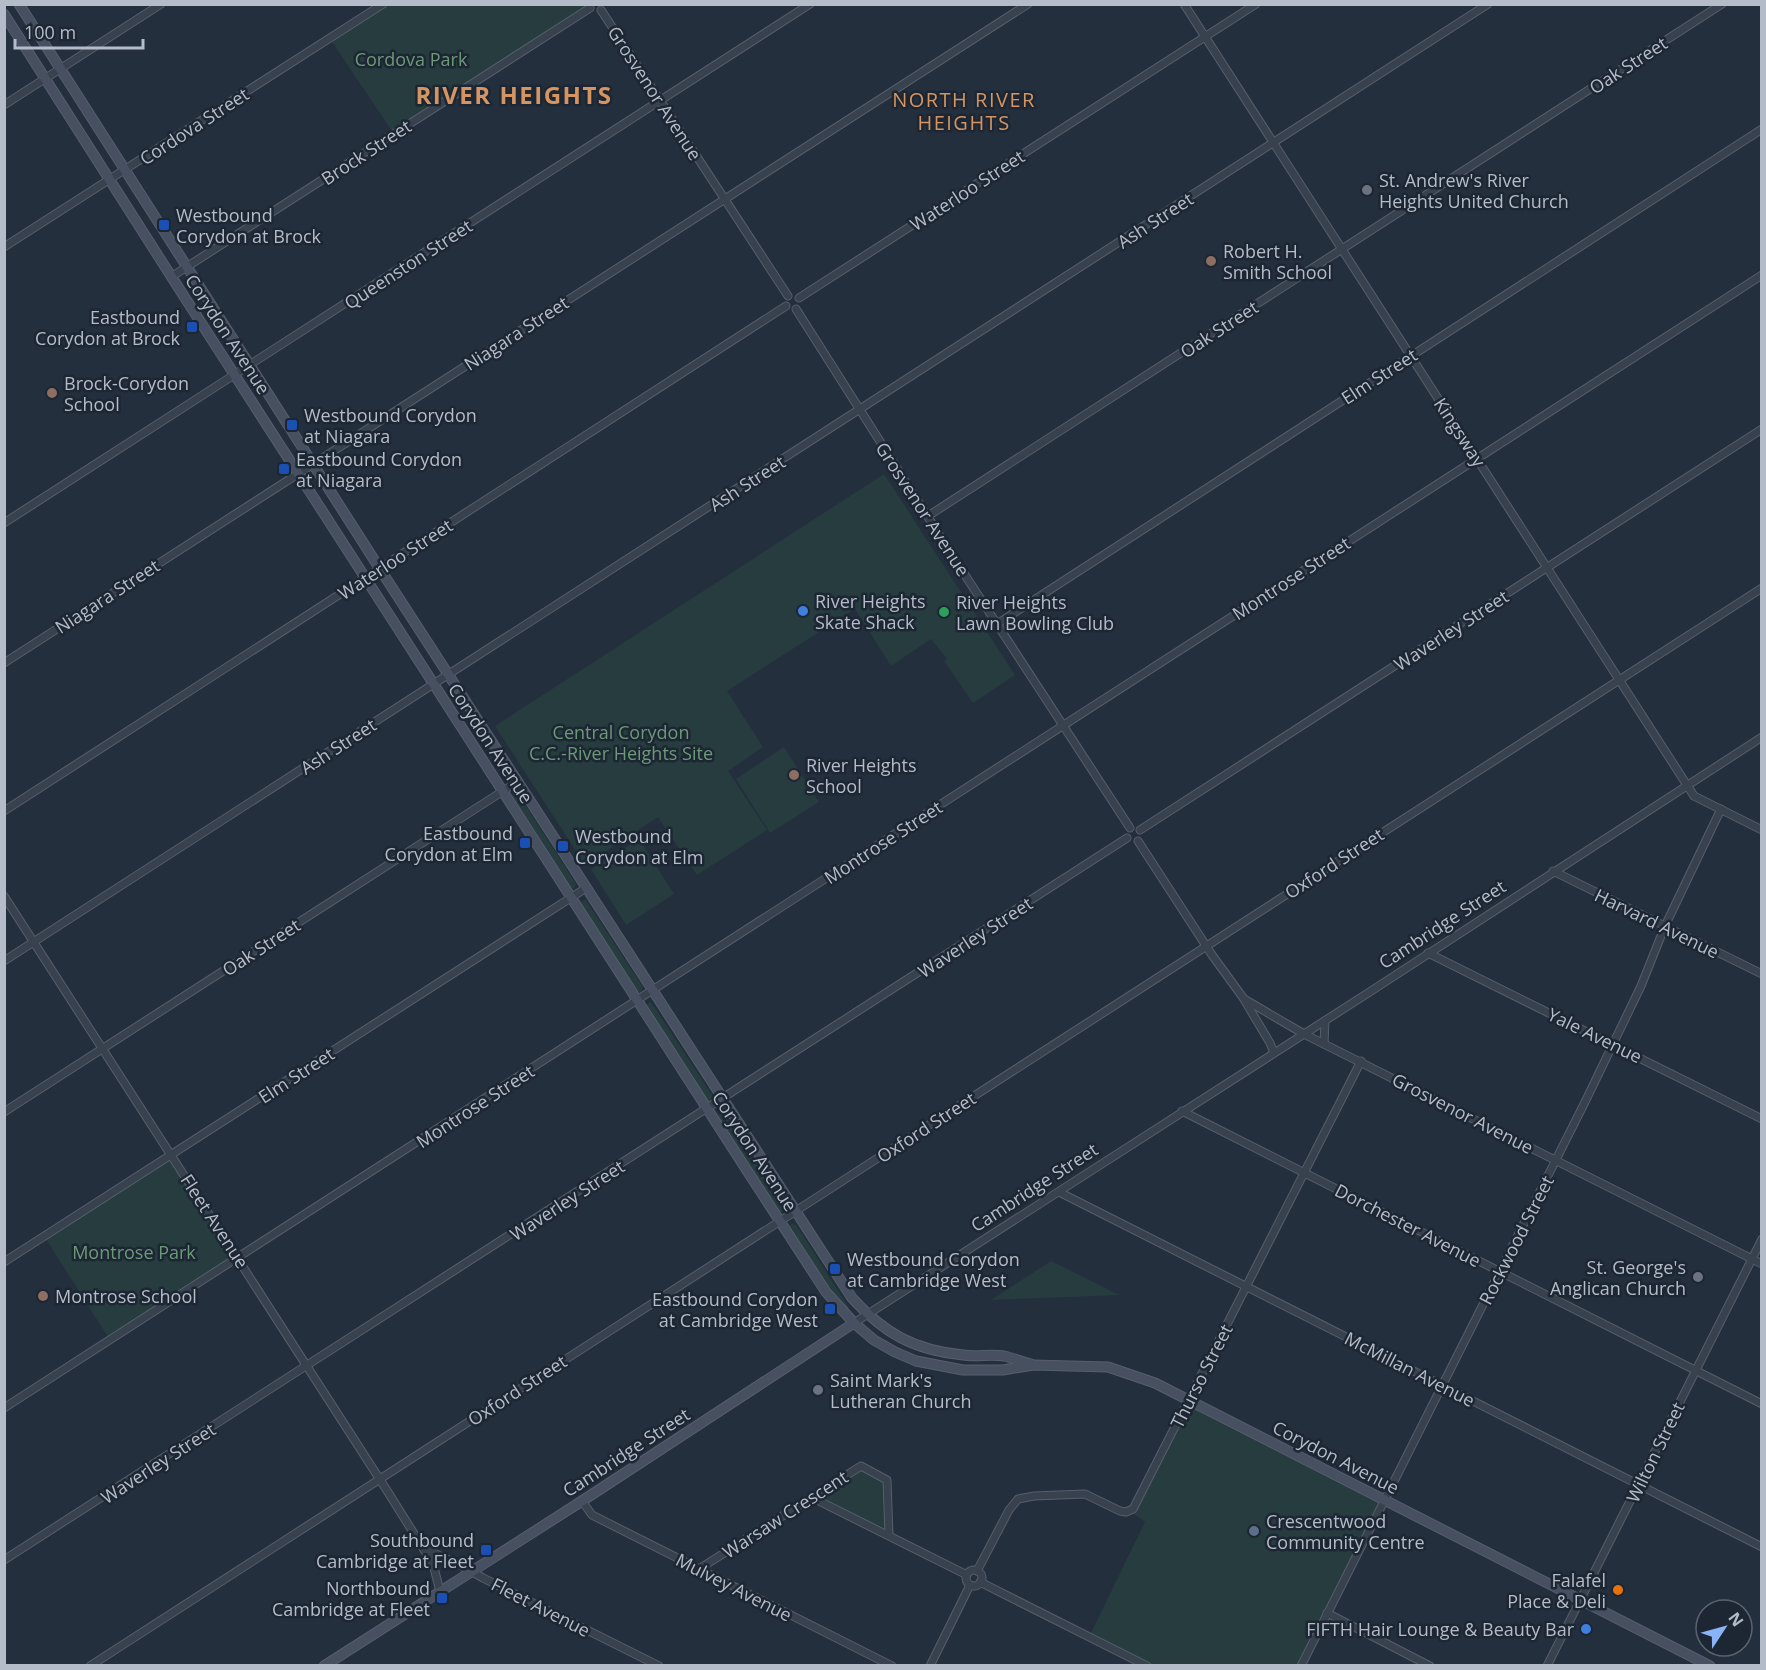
<svg xmlns="http://www.w3.org/2000/svg" width="1766" height="1670" font-family="'Open Sans',sans-serif">
  <style>
    .green { fill: #263c3f }
    .lines { fill: none; stroke-linecap: round; stroke-linejoin: round }
    .street-casing { stroke: #565f6c; stroke-width: 9 }
    .secondary-casing { stroke: #565f6c; stroke-width: 11 }
    .street { stroke: #38414e; stroke-width: 7 }
    .secondary { stroke: #465061; stroke-width: 9 }
    .worship-dot { fill: #6b7280; stroke: #1d2633; stroke-width: 2 }
    .transit-dot { fill: #1a4fb4; stroke: #1d2633; stroke-width: 2 }
    .education-dot { fill: #8d6e63; stroke: #1d2633; stroke-width: 2 }
    .shop-dot { fill: #3f7fe0; stroke: #1d2633; stroke-width: 2 }
    .leisure-dot { fill: #2e9e5b; stroke: #1d2633; stroke-width: 2 }
    .service-dot { fill: #5c6f8a; stroke: #1d2633; stroke-width: 2 }
    .food-dot { fill: #e8710a; stroke: #1d2633; stroke-width: 2 }
    .labels { text-anchor: middle; dominant-baseline: central; stroke-width: 5; stroke-linejoin: round; paint-order: stroke }
    .park-label { font-size: 18px; fill: #6b9a76; stroke: #1d2633 }
    .street-label { font-size: 18px; fill: #b4bcc9; stroke: #1d2633 }
    .poi-label { font-size: 18px; fill: #b4bcc9; stroke: #1d2633; text-anchor: start }
    .neighbourhood-label { font-size: 20px; letter-spacing: 1.5px; fill: #d59563; stroke: #1d2633 }
    .district-label { font-size: 24px; font-weight: bold; letter-spacing: 1.5px; fill: #d59563; stroke: #1d2633 }
  </style>
  <rect width="100%" height="100%" fill="#242f3e"/>
  <g class="green">
    <path d="M 383,5 L 596,5 L 394,134 L 330,39 Z"/>
    <path d="M 884,474 L 1015,675 L 973,703 L 944,661 L 947,659 L 931,639 L 891,666 L 855,609 L 727,691 L 763,747 L 728,771 L 767,830 L 697,875 L 658,817 L 585,865 L 495,726 Z"/>
    <path d="M 784,747 L 819,802 L 770,833 L 736,779 Z"/>
    <path d="M 513,793 L 518,794 L 576,884 L 574,889 L 570,887 L 512,797 Z"/>
    <path d="M 639,839 L 674,894 L 626,925 L 591,869 Z"/>
    <path d="M 585,899 L 643,987 L 641,992 L 636,991 L 580,904 Z"/>
    <path d="M 651,1002 L 712,1095 L 711,1101 L 707,1101 L 647,1007 L 648,1003 Z"/>
    <path d="M 721,1111 L 724,1113 L 784,1207 L 783,1212 L 778,1211 L 717,1116 Z"/>
    <path d="M 172,1155 L 238,1258 L 110,1340 L 44,1236 Z"/>
    <path d="M 792,1223 L 797,1226 L 849,1308 L 848,1309 L 820,1276 L 789,1227 Z"/>
    <path d="M 1051,1261 L 1119,1295 L 991,1300 Z"/>
    <path d="M 1189,1400 L 1385,1500 L 1301,1665 L 1147,1665 L 1089,1637 L 1145,1522 L 1130,1511 Z"/>
    <path d="M 861,1466 L 887,1480 L 889,1535 L 813,1498 Z"/>
  </g>
  <g class="lines">
    <defs>
      <g id="street">
        <path d="M 1184,4 L 1694,796 L 1762,830"/>
        <path d="M 601,10 L 788,296"/>
        <path d="M 4,105 L 161,4"/>
        <path d="M 4,247 L 383,4"/>
        <path d="M 171,277 L 590,8"/>
        <path d="M 799,298 L 1256,4"/>
        <path d="M 796,309 L 961,569 L 1130,828"/>
        <path d="M 928,516 L 1722,4"/>
        <path d="M 4,523 L 810,4"/>
        <path d="M 997,624 L 1762,129"/>
        <path d="M 4,663 L 1028,4"/>
        <path d="M 4,811 L 786,306"/>
        <path d="M 1140,830 L 1762,429"/>
        <path d="M 1138,841 L 1212,955 L 1244,999 L 1304,1034 L 1762,1264"/>
        <path d="M 1553,871 L 1762,974"/>
        <path d="M 4,896 L 386,1489 L 433,1564 L 440,1591"/>
        <path d="M 1428,953 L 1762,1119"/>
        <path d="M 4,961 L 1488,4"/>
        <path d="M 1245,1001 L 1270,1043 L 1274,1053"/>
        <path d="M 1324,1044 L 1325,1021"/>
        <path d="M 1182,1111 L 1762,1404"/>
        <path d="M 4,1112 L 517,782"/>
        <path d="M 1059,1192 L 1762,1547"/>
        <path d="M 4,1262 L 586,888"/>
        <path d="M 854,1323 L 1368,993 L 1762,737"/>
        <path d="M 4,1408 L 1762,275"/>
        <path d="M 813,1498 L 967,1575"/>
        <path d="M 582,1501 L 592,1515 L 892,1666"/>
        <path d="M 423,1548 L 460,1565 L 483,1578 L 659,1666"/>
        <path d="M 4,1560 L 1127,838"/>
        <path d="M 699,1569 L 861,1466 L 887,1480 L 889,1535"/>
        <circle cx="974" cy="1578" r="8"/>
        <path d="M 977,1571 L 1009,1510 L 1018,1499 L 1034,1496 L 1085,1494 L 1120,1511 L 1126,1512 L 1133,1509 L 1361,1061"/>
        <path d="M 980,1582 L 1147,1666"/>
        <path d="M 1327,1613 L 1430,1666"/>
        <path d="M 90,1666 L 1762,588"/>
        <path d="M 930,1666 L 970,1585"/>
        <path d="M 1301,1666 L 1585,1102 L 1641,986 L 1665,926 L 1721,809"/>
        <path d="M 1547,1666 L 1762,1239"/>
      </g>
      <g id="secondary">
        <path d="M 19,4 L 380,569 L 852,1298 C 885,1334 914,1350 963,1355 C 976,1357 991,1354 1004,1356 C 1013,1358 1022,1362 1031,1364"/>
        <path d="M 4,14 L 178,287 L 746,1169 L 826,1292 L 854,1323 L 874,1340 L 895,1352 L 916,1361 L 963,1370 L 1003,1370 L 1033,1365 L 1108,1367 L 1155,1383 L 1710,1666"/>
        <path d="M 324,1666 L 582,1501 L 854,1323"/>
      </g>
    </defs>
    <use href="#street" class="street-casing"/>
    <use href="#secondary" class="secondary-casing"/>
    <use href="#street" class="street"/>
    <use href="#secondary" class="secondary"/>
  </g>
  <g class="worship-dot">
    <circle cx="1367" cy="190" r="6"/>
    <circle cx="1698" cy="1277" r="6"/>
    <circle cx="818" cy="1390" r="6"/>
  </g>
  <g class="transit-dot">
    <rect x="158" y="219" width="12" height="12" rx="3"/>
    <rect x="186" y="321" width="12" height="12" rx="3"/>
    <rect x="286" y="419" width="12" height="12" rx="3"/>
    <rect x="278" y="463" width="12" height="12" rx="3"/>
    <rect x="519" y="837" width="12" height="12" rx="3"/>
    <rect x="557" y="840" width="12" height="12" rx="3"/>
    <rect x="829" y="1263" width="12" height="12" rx="3"/>
    <rect x="824" y="1303" width="12" height="12" rx="3"/>
    <rect x="480" y="1544" width="12" height="12" rx="3"/>
    <rect x="436" y="1592" width="12" height="12" rx="3"/>
  </g>
  <g class="education-dot">
    <circle cx="1211" cy="261" r="6"/>
    <circle cx="52" cy="393" r="6"/>
    <circle cx="794" cy="775" r="6"/>
    <circle cx="43" cy="1296" r="6"/>
  </g>
  <g class="shop-dot">
    <circle cx="803" cy="611" r="6"/>
    <circle cx="1586" cy="1629" r="6"/>
  </g>
  <circle class="leisure-dot" cx="944" cy="612" r="6"/>
  <circle class="service-dot" cx="1254" cy="1531" r="6"/>
  <circle class="food-dot" cx="1618" cy="1590" r="6"/>
  <g class="labels">
    <g class="park-label">
      <text x="411" y="59">Cordova Park</text>
      <text x="621" y="732">Central Corydon<tspan x="621" dy="21">C.C.-River Heights Site</tspan></text>
      <text x="134" y="1252">Montrose Park</text>
    </g>
    <g class="street-label">
      <text transform="translate(1628 65) rotate(-33)">Oak Street</text>
      <text transform="translate(655 93) rotate(57)">Grosvenor Avenue</text>
      <text transform="translate(194 126) rotate(-33)">Cordova Street</text>
      <text transform="translate(366 152) rotate(-33)">Brock Street</text>
      <text transform="translate(967 190) rotate(-33)">Waterloo Street</text>
      <text transform="translate(1155 220) rotate(-33)">Ash Street</text>
      <text transform="translate(408 264) rotate(-33)">Queenston Street</text>
      <text transform="translate(1219 329) rotate(-33)">Oak Street</text>
      <text transform="translate(516 333) rotate(-33)">Niagara Street</text>
      <text transform="translate(228 334) rotate(57)">Corydon Avenue</text>
      <text transform="translate(1379 376) rotate(-33)">Elm Street</text>
      <text transform="translate(1460 432) rotate(57)">Kingsway</text>
      <text transform="translate(747 483) rotate(-33)">Ash Street</text>
      <text transform="translate(923 509) rotate(57)">Grosvenor Avenue</text>
      <text transform="translate(395 559) rotate(-33)">Waterloo Street</text>
      <text transform="translate(1291 578) rotate(-33)">Montrose Street</text>
      <text transform="translate(107 596) rotate(-33)">Niagara Street</text>
      <text transform="translate(1451 630) rotate(-33)">Waverley Street</text>
      <text transform="translate(491 743) rotate(57)">Corydon Avenue</text>
      <text transform="translate(338 746) rotate(-33)">Ash Street</text>
      <text transform="translate(883 842) rotate(-33)">Montrose Street</text>
      <text transform="translate(1334 863) rotate(-33)">Oxford Street</text>
      <text transform="translate(1657 923) rotate(26)">Harvard Avenue</text>
      <text transform="translate(1442 924) rotate(-33)">Cambridge Street</text>
      <text transform="translate(975 937) rotate(-33)">Waverley Street</text>
      <text transform="translate(261 947) rotate(-33)">Oak Street</text>
      <text transform="translate(1595 1035) rotate(26)">Yale Avenue</text>
      <text transform="translate(296 1075) rotate(-33)">Elm Street</text>
      <text transform="translate(475 1106) rotate(-33)">Montrose Street</text>
      <text transform="translate(1463 1113) rotate(27)">Grosvenor Avenue</text>
      <text transform="translate(926 1127) rotate(-33)">Oxford Street</text>
      <text transform="translate(755 1151) rotate(57)">Corydon Avenue</text>
      <text transform="translate(1034 1187) rotate(-33)">Cambridge Street</text>
      <text transform="translate(567 1200) rotate(-33)">Waverley Street</text>
      <text transform="translate(215 1221) rotate(57)">Fleet Avenue</text>
      <text transform="translate(1408 1225) rotate(27)">Dorchester Avenue</text>
      <text transform="translate(1516 1240) rotate(-63)">Rockwood Street</text>
      <text transform="translate(1410 1369) rotate(27)">McMillan Avenue</text>
      <text transform="translate(1201 1376) rotate(-63)">Thurso Street</text>
      <text transform="translate(517 1390) rotate(-33)">Oxford Street</text>
      <text transform="translate(626 1452) rotate(-33)">Cambridge Street</text>
      <text transform="translate(1655 1452) rotate(-64)">Wilton Street</text>
      <text transform="translate(1336 1457) rotate(27)">Corydon Avenue</text>
      <text transform="translate(158 1463) rotate(-33)">Waverley Street</text>
      <text transform="translate(785 1514) rotate(-33)">Warsaw Crescent</text>
      <text transform="translate(734 1587) rotate(27)">Mulvey Avenue</text>
      <text transform="translate(541 1607) rotate(27)">Fleet Avenue</text>
    </g>
    <g class="poi-label">
      <text x="1379" y="180">St. Andrew's River<tspan x="1379" dy="21">Heights United Church</tspan></text>
      <text x="176" y="215">Westbound<tspan x="176" dy="21">Corydon at Brock</tspan></text>
      <text x="1223" y="251">Robert H.<tspan x="1223" dy="21">Smith School</tspan></text>
      <text x="180" y="317" text-anchor="end">Eastbound<tspan x="180" dy="21">Corydon at Brock</tspan></text>
      <text x="64" y="383">Brock-Corydon<tspan x="64" dy="21">School</tspan></text>
      <text x="304" y="415">Westbound Corydon<tspan x="304" dy="21">at Niagara</tspan></text>
      <text x="296" y="459">Eastbound Corydon<tspan x="296" dy="21">at Niagara</tspan></text>
      <text x="815" y="601">River Heights<tspan x="815" dy="21">Skate Shack</tspan></text>
      <text x="956" y="602">River Heights<tspan x="956" dy="21">Lawn Bowling Club</tspan></text>
      <text x="806" y="765">River Heights<tspan x="806" dy="21">School</tspan></text>
      <text x="513" y="833" text-anchor="end">Eastbound<tspan x="513" dy="21">Corydon at Elm</tspan></text>
      <text x="575" y="836">Westbound<tspan x="575" dy="21">Corydon at Elm</tspan></text>
      <text x="847" y="1259">Westbound Corydon<tspan x="847" dy="21">at Cambridge West</tspan></text>
      <text x="1686" y="1267" text-anchor="end">St. George's<tspan x="1686" dy="21">Anglican Church</tspan></text>
      <text x="55" y="1296">Montrose School</text>
      <text x="818" y="1299" text-anchor="end">Eastbound Corydon<tspan x="818" dy="21">at Cambridge West</tspan></text>
      <text x="830" y="1380">Saint Mark's<tspan x="830" dy="21">Lutheran Church</tspan></text>
      <text x="1266" y="1521">Crescentwood<tspan x="1266" dy="21">Community Centre</tspan></text>
      <text x="474" y="1540" text-anchor="end">Southbound<tspan x="474" dy="21">Cambridge at Fleet</tspan></text>
      <text x="1606" y="1580" text-anchor="end">Falafel<tspan x="1606" dy="21">Place &amp; Deli</tspan></text>
      <text x="430" y="1588" text-anchor="end">Northbound<tspan x="430" dy="21">Cambridge at Fleet</tspan></text>
      <text x="1574" y="1629" text-anchor="end">FIFTH Hair Lounge &amp; Beauty Bar</text>
    </g>
    <g class="neighbourhood-label">
      <text x="964" y="99">NORTH RIVER<tspan x="964" dy="23">HEIGHTS</tspan></text>
    </g>
    <g class="district-label">
      <text x="514" y="94">RIVER HEIGHTS</text>
    </g>
  </g>
  <rect width="1766" height="1670" fill="none" stroke="#b4bcc9" stroke-width="12"/>
  <g transform="translate(1724 1628) rotate(54)"><circle r="28" fill="#1d2633" stroke="#59626f" stroke-width="1.5"/>
  <path d="M0-4.5L10 22L0 15L-10 22Z" fill="#8ab4f8"/>
  <text y="-9" font-size="16" font-weight="bold" text-anchor="middle" fill="#b4bcc9">N</text>
  </g>
  <path d="M15 39v9h128v-9" fill="none" stroke="#b4bcc9" stroke-width="3"/>
  <text x="24" y="39" font-size="18" fill="#b4bcc9" stroke="#1d2633" stroke-width="4.5" paint-order="stroke">100 m</text>
</svg>
